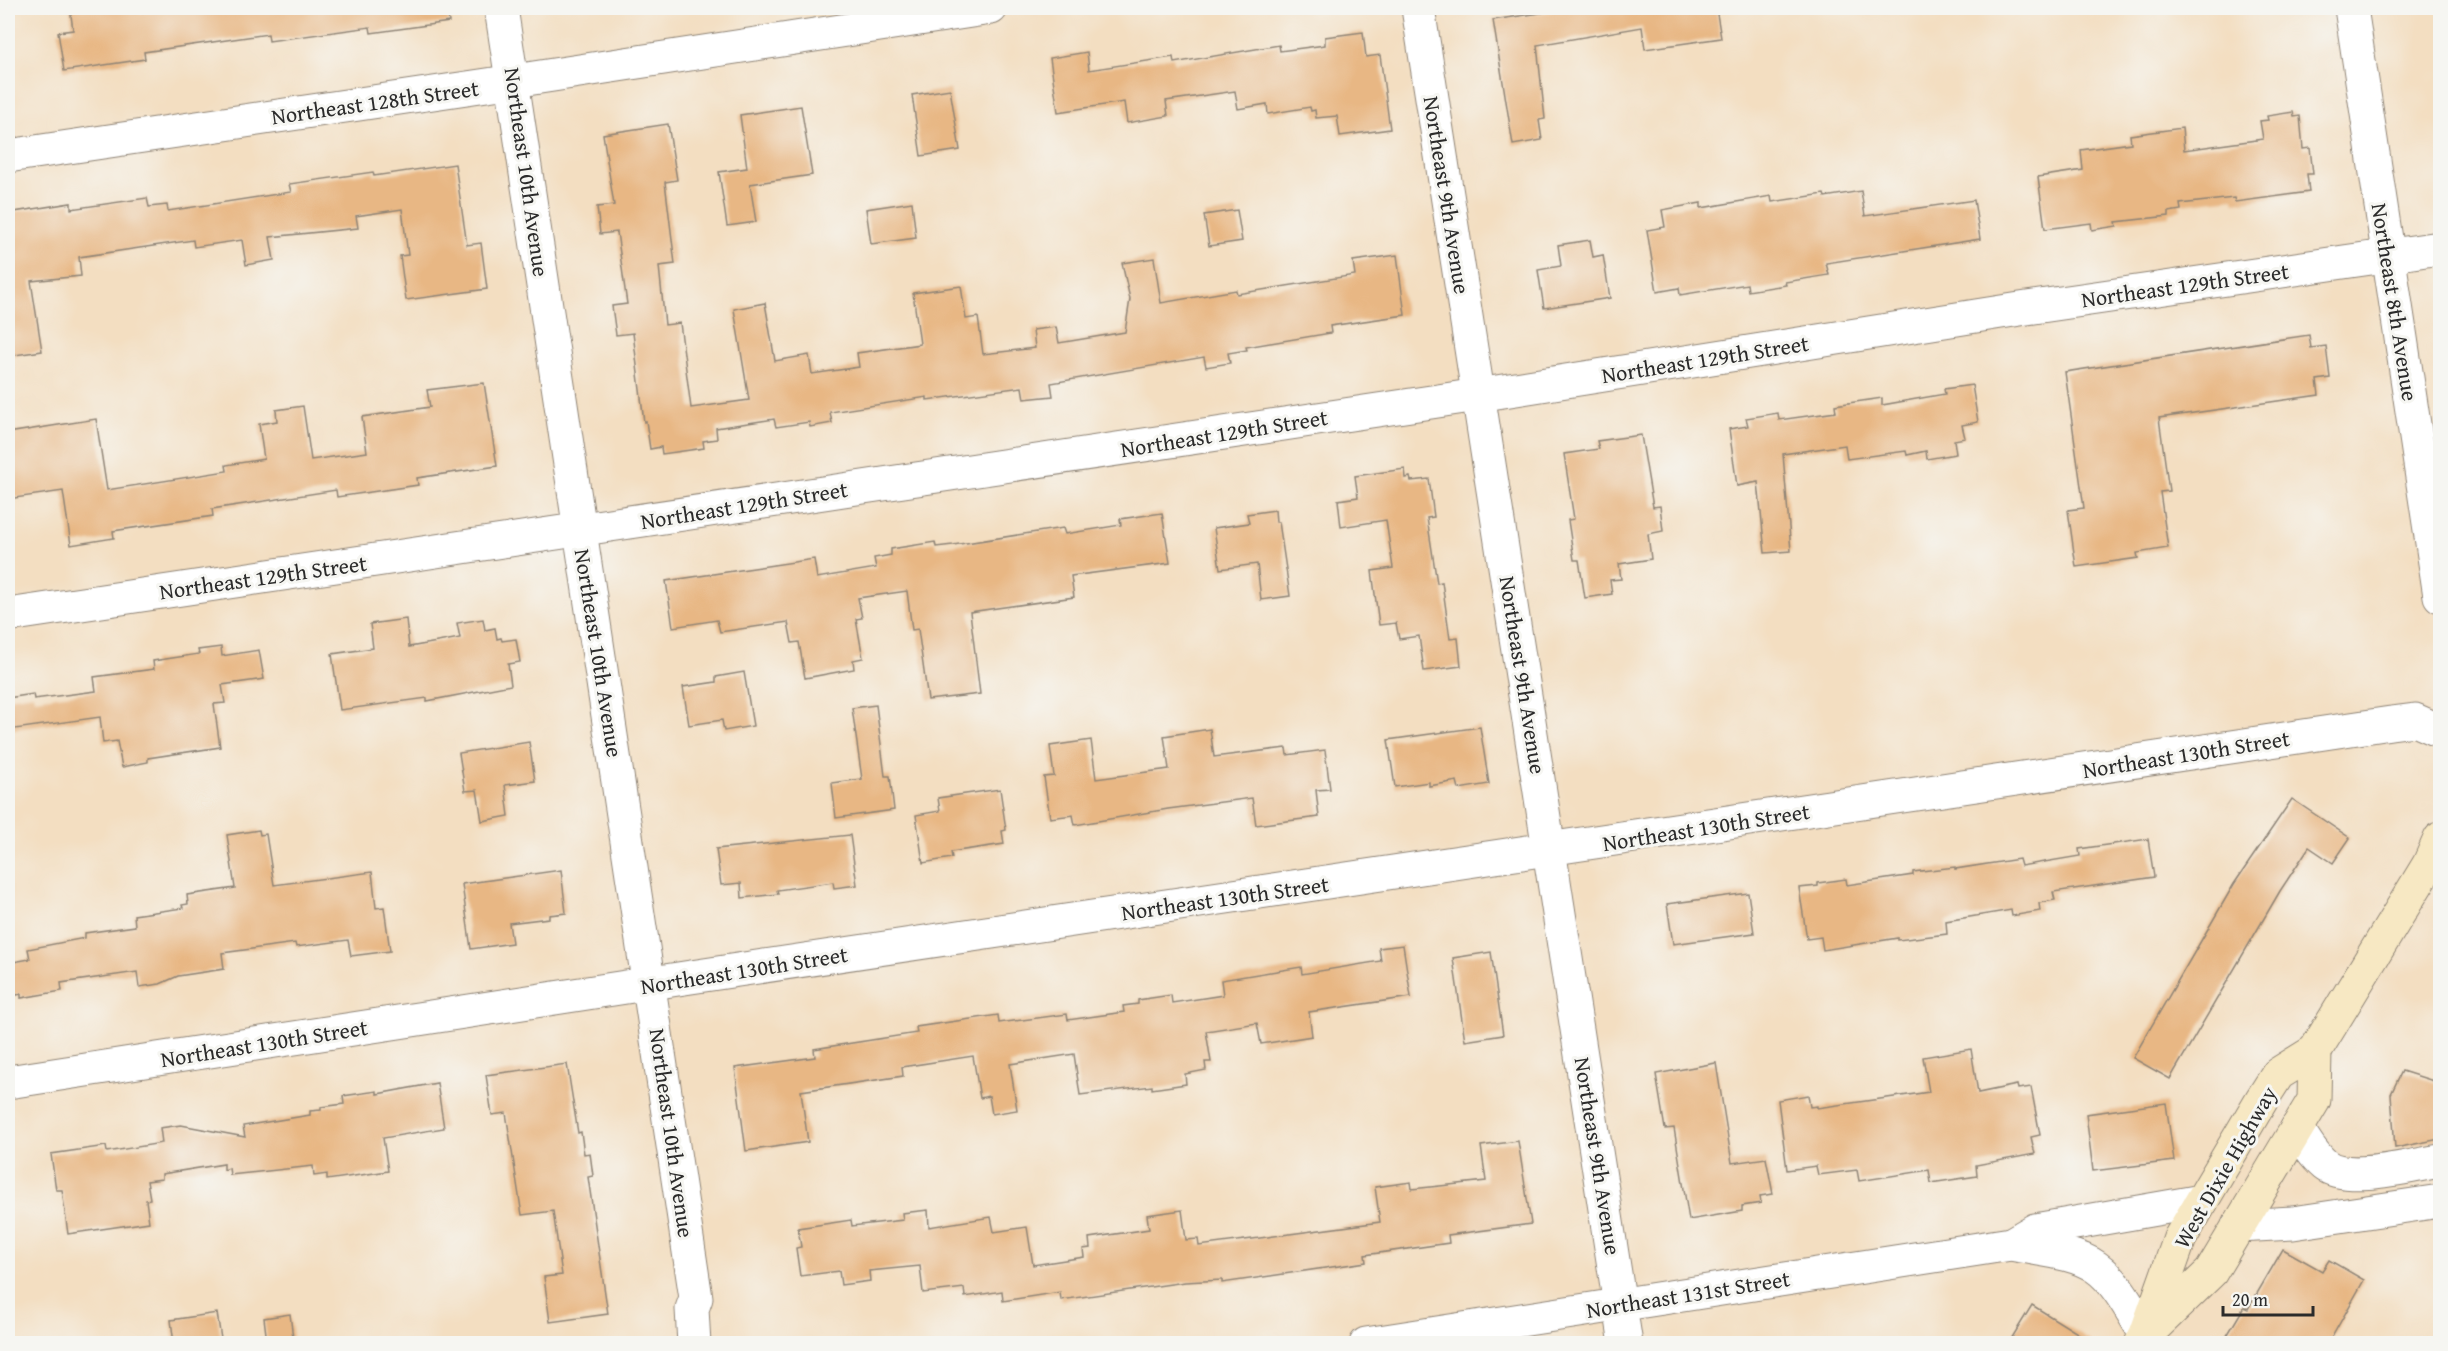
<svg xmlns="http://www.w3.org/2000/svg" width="2448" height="1351" font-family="'Gentium Book Plus',serif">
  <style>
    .building { fill: #e8b784 }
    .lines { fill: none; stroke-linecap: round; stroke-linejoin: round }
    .minor-casing { stroke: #8f8476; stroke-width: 35 }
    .tertiary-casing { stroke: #8f8476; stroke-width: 35 }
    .secondary-casing { stroke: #8f8476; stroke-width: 35 }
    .minor { stroke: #fff; stroke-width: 33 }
    .tertiary { stroke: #fff; stroke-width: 33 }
    .secondary { stroke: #f7e8c3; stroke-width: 33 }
    .labels { text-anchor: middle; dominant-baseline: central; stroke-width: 6; stroke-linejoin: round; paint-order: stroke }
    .street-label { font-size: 22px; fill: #2b2b2b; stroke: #f6f6f2 }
  </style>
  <rect width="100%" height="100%" fill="#f6f6f2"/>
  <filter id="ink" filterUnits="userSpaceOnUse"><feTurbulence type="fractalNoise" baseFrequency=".0167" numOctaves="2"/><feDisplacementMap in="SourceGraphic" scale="12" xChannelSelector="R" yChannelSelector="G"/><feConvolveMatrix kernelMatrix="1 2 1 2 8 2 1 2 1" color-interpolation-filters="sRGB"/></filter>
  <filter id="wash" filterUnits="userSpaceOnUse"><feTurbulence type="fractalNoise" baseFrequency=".008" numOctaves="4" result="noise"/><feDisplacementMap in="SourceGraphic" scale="24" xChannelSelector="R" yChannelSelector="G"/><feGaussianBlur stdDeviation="1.35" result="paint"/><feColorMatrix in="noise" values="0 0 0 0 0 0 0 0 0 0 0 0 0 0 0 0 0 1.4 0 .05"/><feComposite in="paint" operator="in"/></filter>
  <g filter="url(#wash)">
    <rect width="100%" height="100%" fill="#f3dec1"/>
    <g id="blocks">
      <g class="building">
        <path d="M 70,8 L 138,8 L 139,13 L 174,8 L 447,8 L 449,22 L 371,33 L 370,27 L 269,41 L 268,34 L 144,52 L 145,59 L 64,71 L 58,32 L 73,30 Z"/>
        <path d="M 1553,8 L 1716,8 L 1721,38 L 1645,49 L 1642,27 L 1537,45 L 1545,119 L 1539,120 L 1542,140 L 1513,145 L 1493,20 L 1553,11 Z"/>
        <path d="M 1363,32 L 1366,57 L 1380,55 L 1390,129 L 1340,136 L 1337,116 L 1316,118 L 1315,110 L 1311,111 L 1310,107 L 1268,114 L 1267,104 L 1238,109 L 1235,91 L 1166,101 L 1168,116 L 1127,123 L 1124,102 L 1058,112 L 1050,58 L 1087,52 L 1089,70 L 1173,57 L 1174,63 L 1279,45 L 1280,51 L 1325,45 L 1325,37 Z"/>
        <path d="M 950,89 L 960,150 L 921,156 L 912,95 Z"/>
        <path d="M 801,106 L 812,175 L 750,184 L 756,222 L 727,226 L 719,172 L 747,168 L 740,115 Z"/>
        <path d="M 2293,112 L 2294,117 L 2300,116 L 2303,149 L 2310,148 L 2313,174 L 2307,174 L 2309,192 L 2235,202 L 2234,198 L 2180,204 L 2181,210 L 2169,212 L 2169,216 L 2116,222 L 2117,226 L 2092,230 L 2091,223 L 2045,229 L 2038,177 L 2083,170 L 2081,150 L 2131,143 L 2130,135 L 2182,128 L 2184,150 L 2263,139 L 2260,121 L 2268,120 L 2267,116 Z"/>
        <path d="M 668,124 L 677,180 L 665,182 L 675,264 L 659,266 L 665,325 L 680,323 L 691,408 L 749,400 L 734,309 L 765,303 L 775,361 L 809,355 L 812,374 L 859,367 L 857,353 L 920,344 L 913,293 L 961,286 L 966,319 L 978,317 L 983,354 L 1035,348 L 1033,330 L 1056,327 L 1059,343 L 1125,332 L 1130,299 L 1122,263 L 1154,258 L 1161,303 L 1236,290 L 1237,294 L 1355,275 L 1353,261 L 1397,255 L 1405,315 L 1330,326 L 1331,333 L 1246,347 L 1247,350 L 1228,353 L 1230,363 L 1206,367 L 1204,357 L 1051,383 L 1053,396 L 1024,399 L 1022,387 L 927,400 L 927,397 L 830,412 L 832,423 L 810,427 L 809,422 L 776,427 L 774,419 L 716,428 L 717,439 L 703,441 L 704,448 L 662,454 L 661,447 L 650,449 L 646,421 L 644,422 L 633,333 L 616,335 L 612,306 L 627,304 L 617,232 L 600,234 L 597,207 L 614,205 L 603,134 Z"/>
        <path d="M 455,164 L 467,245 L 481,243 L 487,289 L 406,300 L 400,256 L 408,255 L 402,209 L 356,216 L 358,228 L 270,237 L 274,260 L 246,265 L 242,240 L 194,247 L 193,240 L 79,257 L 81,276 L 31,281 L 42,351 L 8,356 L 8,213 L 71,203 L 71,209 L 147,198 L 149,207 L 167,205 L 168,211 L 291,192 L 289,184 L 373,172 L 374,176 Z"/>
        <path d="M 1861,191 L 1865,216 L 1974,200 L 1980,239 L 1826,263 L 1829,275 L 1785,282 L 1786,285 L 1748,291 L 1747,284 L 1680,295 L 1679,288 L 1657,292 L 1647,230 L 1665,227 L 1662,210 L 1701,203 L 1701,208 L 1771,196 L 1772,202 L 1824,194 L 1825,197 Z"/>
        <path d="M 912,202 L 916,238 L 871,244 L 866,209 Z"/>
        <path d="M 1237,210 L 1242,241 L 1209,246 L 1204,215 Z"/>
        <path d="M 1590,240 L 1593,257 L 1603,255 L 1610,298 L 1544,308 L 1538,270 L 1561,266 L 1558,245 Z"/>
        <path d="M 2309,335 L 2311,348 L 2326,346 L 2330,378 L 2317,380 L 2319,395 L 2159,418 L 2169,491 L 2160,492 L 2168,548 L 2137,553 L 2138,558 L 2076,567 L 2068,510 L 2084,508 L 2065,372 Z"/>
        <path d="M 484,383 L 497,466 L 417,478 L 418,485 L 337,497 L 336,490 L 212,509 L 213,516 L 113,531 L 114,538 L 71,545 L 63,491 L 8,499 L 8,433 L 96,419 L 107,490 L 227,471 L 226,465 L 264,459 L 259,424 L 277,421 L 276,410 L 303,406 L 311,460 L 367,452 L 362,417 L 430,407 L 427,390 Z"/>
        <path d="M 1972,385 L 1978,422 L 1962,425 L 1965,438 L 1954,440 L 1956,454 L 1927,459 L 1926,451 L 1907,455 L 1906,451 L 1847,459 L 1845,445 L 1783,454 L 1791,551 L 1765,553 L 1758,482 L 1737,486 L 1729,429 L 1748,426 L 1746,418 L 1778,413 L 1779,420 L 1836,412 L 1835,405 L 1882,398 L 1882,405 L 1945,394 L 1944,389 Z"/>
        <path d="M 1641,435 L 1653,507 L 1660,506 L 1663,531 L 1648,534 L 1651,559 L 1619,564 L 1621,579 L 1610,580 L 1612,594 L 1585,598 L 1579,560 L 1574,560 L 1568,520 L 1574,519 L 1564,454 L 1599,449 L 1597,441 Z"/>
        <path d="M 1405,469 L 1406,478 L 1410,477 L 1411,481 L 1429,479 L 1434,517 L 1427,518 L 1437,583 L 1442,582 L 1450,639 L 1458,638 L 1461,666 L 1424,671 L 1419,636 L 1399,639 L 1396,623 L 1379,625 L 1372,571 L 1393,568 L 1386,520 L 1341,527 L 1338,500 L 1358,497 L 1355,476 Z"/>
        <path d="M 1275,510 L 1276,522 L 1279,522 L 1290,596 L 1261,600 L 1257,564 L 1220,569 L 1214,528 L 1249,523 L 1247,514 Z"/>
        <path d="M 1162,513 L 1170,563 L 1071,576 L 1074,597 L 970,612 L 980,694 L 928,700 L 918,629 L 912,630 L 907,591 L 858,598 L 862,618 L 856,619 L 863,658 L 853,660 L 854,669 L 805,678 L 799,642 L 792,643 L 788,622 L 720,632 L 717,620 L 673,627 L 666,581 L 814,559 L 817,578 L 876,568 L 874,558 L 891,555 L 891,549 L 935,542 L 936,547 L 953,545 L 1063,528 L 1065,534 L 1121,525 L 1120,519 Z"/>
        <path d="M 406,619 L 409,647 L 460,638 L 457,623 L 483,619 L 485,630 L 495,628 L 497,639 L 501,638 L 502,641 L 516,639 L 520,662 L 508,664 L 511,685 L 427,701 L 427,698 L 340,710 L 332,654 L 373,648 L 370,624 Z"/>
        <path d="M 221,647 L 222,656 L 259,650 L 264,679 L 222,685 L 225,703 L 214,704 L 220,747 L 148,758 L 148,762 L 122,767 L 117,741 L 103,743 L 100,717 L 8,730 L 8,698 L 33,694 L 34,699 L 96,691 L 94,677 L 154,669 L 153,661 L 199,654 L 198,650 Z"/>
        <path d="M 744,672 L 753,726 L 724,731 L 722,720 L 689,725 L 683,687 L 716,682 L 716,677 Z"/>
        <path d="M 876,705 L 885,776 L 890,776 L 894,810 L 836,818 L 832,783 L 862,779 L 852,708 Z"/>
        <path d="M 1480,727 L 1489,784 L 1459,789 L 1457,781 L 1429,786 L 1429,782 L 1395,787 L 1388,740 Z"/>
        <path d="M 1210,729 L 1214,757 L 1286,748 L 1287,755 L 1325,750 L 1330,789 L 1316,790 L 1319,817 L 1256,825 L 1252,798 L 1168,809 L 1075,825 L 1073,815 L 1050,818 L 1044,777 L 1054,776 L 1050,746 L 1091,740 L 1096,779 L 1169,769 L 1164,736 Z"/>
        <path d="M 529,742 L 535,781 L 505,785 L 509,816 L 482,821 L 477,790 L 465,791 L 459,753 Z"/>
        <path d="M 1000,789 L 1006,830 L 1002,831 L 1004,844 L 951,852 L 952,858 L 923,863 L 916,815 L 940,811 L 938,798 Z"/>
        <path d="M 2292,799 L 2350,838 L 2333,863 L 2309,847 L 2280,891 L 2170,1079 L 2133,1058 L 2234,884 Z"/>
        <path d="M 259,830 L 260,835 L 266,834 L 274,885 L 372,872 L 376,908 L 384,907 L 390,951 L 351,956 L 348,940 L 296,947 L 295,943 L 222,953 L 224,969 L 178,976 L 160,984 L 139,987 L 137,972 L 61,983 L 62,991 L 21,998 L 21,994 L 8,997 L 8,963 L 30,959 L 28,949 L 85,938 L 85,933 L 135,926 L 134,915 L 183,908 L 182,905 L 188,904 L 187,895 L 235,888 L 227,835 Z"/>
        <path d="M 850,835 L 857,885 L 834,888 L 833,882 L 777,890 L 778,894 L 742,898 L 741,883 L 721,885 L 716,849 Z"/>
        <path d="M 2148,839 L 2154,877 L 2053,892 L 2055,900 L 2039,903 L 2040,911 L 2012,916 L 2011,910 L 1946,921 L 1947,934 L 1898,940 L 1898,938 L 1823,950 L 1821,937 L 1807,939 L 1799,888 L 1818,886 L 1818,883 L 1846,879 L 1847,885 L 1913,875 L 1913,872 L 1955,867 L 1955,869 L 2019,859 L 2021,866 L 2080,856 L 2079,849 Z"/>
        <path d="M 561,870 L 566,913 L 549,915 L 549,918 L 509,923 L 512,943 L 471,949 L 462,884 Z"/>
        <path d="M 1748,893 L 1754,933 L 1673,944 L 1667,904 Z"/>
        <path d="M 1403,945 L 1411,997 L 1309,1012 L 1312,1036 L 1261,1044 L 1257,1023 L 1206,1031 L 1211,1062 L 1205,1062 L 1206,1070 L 1185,1074 L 1186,1084 L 1152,1089 L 1152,1086 L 1080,1095 L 1074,1054 L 1010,1064 L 1017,1110 L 992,1114 L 989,1096 L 980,1098 L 973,1056 L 902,1067 L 903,1076 L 801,1091 L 808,1142 L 746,1151 L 735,1068 L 815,1057 L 814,1049 L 917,1033 L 916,1027 L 998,1015 L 999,1023 L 1067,1014 L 1068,1020 L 1124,1012 L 1123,1006 L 1138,1004 L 1138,1000 L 1171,995 L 1172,1003 L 1223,995 L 1221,980 L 1301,967 L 1302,974 L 1381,961 L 1379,948 Z"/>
        <path d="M 1491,952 L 1503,1035 L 1465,1041 L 1453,958 Z"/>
        <path d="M 1971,1049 L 1978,1093 L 2017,1085 L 2018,1089 L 2031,1087 L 2040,1135 L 2031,1137 L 2035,1154 L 1976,1165 L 1977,1176 L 1931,1183 L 1929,1170 L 1859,1181 L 1857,1170 L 1818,1175 L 1816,1166 L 1787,1170 L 1778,1100 L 1808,1095 L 1810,1107 L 1817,1106 L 1817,1108 L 1929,1092 L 1923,1057 Z"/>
        <path d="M 1716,1063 L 1732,1163 L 1766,1158 L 1773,1194 L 1760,1196 L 1761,1203 L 1742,1206 L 1742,1211 L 1689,1220 L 1674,1128 L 1665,1129 L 1656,1074 Z"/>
        <path d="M 567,1064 L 578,1133 L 581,1132 L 584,1154 L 590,1153 L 593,1176 L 588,1177 L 608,1314 L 550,1322 L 544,1277 L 562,1275 L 553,1211 L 522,1215 L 506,1113 L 492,1115 L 486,1075 Z"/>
        <path d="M 2402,1071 L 2440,1083 L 2440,1139 L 2395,1148 L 2391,1094 Z"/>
        <path d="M 437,1083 L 444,1128 L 383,1138 L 388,1171 L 327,1180 L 327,1174 L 314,1176 L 313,1166 L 230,1175 L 229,1168 L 224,1170 L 224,1164 L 162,1174 L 162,1179 L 147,1181 L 150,1199 L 146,1200 L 149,1222 L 68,1234 L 62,1190 L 56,1190 L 51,1154 L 106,1146 L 107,1152 L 162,1143 L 160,1128 L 181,1125 L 245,1137 L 243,1126 L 310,1115 L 310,1111 L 321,1110 L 321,1107 L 344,1104 L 343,1096 L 377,1091 L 377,1094 Z"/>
        <path d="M 2166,1103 L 2174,1161 L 2093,1171 L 2086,1114 Z"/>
        <path d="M 1518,1141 L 1531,1224 L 1448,1235 L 1449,1243 L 1365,1255 L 1366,1262 L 1222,1283 L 1222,1280 L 1185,1282 L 1061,1300 L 1060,1292 L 1003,1301 L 1002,1291 L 965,1297 L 964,1288 L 923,1293 L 920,1266 L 869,1271 L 870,1281 L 841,1285 L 839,1271 L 800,1276 L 796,1248 L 801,1247 L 798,1228 L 851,1220 L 852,1226 L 903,1220 L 902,1213 L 928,1210 L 929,1227 L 991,1217 L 994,1232 L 1027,1227 L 1033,1265 L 1084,1257 L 1083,1249 L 1090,1248 L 1089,1238 L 1149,1229 L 1147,1215 L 1182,1210 L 1186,1240 L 1198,1239 L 1199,1246 L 1380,1222 L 1375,1187 L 1411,1182 L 1412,1189 L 1486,1181 L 1481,1146 Z"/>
        <path d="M 2283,1249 L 2322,1271 L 2329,1260 L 2364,1280 L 2328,1344 L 2222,1344 L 2244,1307 L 2248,1309 Z"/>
        <path d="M 2032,1305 L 2095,1344 L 2008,1344 Z"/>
        <path d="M 217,1313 L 221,1339 L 193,1344 L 174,1344 L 171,1320 Z"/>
        <path d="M 290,1314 L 293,1338 L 267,1342 L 264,1318 Z"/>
      </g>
    </g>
  </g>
  <g filter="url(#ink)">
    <use href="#blocks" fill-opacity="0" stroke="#8f8476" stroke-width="1.5"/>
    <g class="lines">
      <defs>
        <g id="minor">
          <path d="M 1418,8 L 1626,1344"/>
          <path d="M 2351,8 L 2440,596"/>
          <path d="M 8,156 L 514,81 L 991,8"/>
          <path d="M 8,615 L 1478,395 L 2020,309 L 2440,248"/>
          <path d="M 8,1082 L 691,977 L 2391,723 L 2415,720 L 2440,731"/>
          <path d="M 2297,1128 C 2305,1141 2313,1155 2325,1165 C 2347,1183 2413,1165 2440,1161"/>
          <path d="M 2238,1226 L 2293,1223 L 2440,1201"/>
          <path d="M 2011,1244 L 2035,1230 L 2202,1201"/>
          <path d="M 1366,1344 L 2011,1244 C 2038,1250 2073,1251 2096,1267 C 2118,1282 2132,1313 2146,1334"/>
        </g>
        <path id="tertiary" d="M 501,8 L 696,1298 L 692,1309 L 694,1344"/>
        <g id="secondary">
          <path d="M 2152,1329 L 2211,1272 L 2314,1100 L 2315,1051"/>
          <path d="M 2141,1344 L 2146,1334 L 2180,1238 L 2262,1099 L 2278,1074 L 2315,1051 L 2429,864 L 2440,839"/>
        </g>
      </defs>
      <use href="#minor" class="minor-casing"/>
      <use href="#tertiary" class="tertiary-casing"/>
      <use href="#secondary" class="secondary-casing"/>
      <use href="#minor" class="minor"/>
      <use href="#tertiary" class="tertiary"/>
      <use href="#secondary" class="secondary"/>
    </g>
  </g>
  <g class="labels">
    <g class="street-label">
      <text transform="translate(375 102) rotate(-8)">Northeast 128th Street</text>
      <text transform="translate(527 172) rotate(82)">Northeast 10th Avenue</text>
      <text transform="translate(1447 195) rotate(81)">Northeast 9th Avenue</text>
      <text transform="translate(2185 285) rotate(-8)">Northeast 129th Street</text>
      <text transform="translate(2395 302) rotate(81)">Northeast 8th Avenue</text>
      <text transform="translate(1705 359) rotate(-9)">Northeast 129th Street</text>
      <text transform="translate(1224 433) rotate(-9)">Northeast 129th Street</text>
      <text transform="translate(744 505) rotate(-9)">Northeast 129th Street</text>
      <text transform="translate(263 577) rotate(-8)">Northeast 129th Street</text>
      <text transform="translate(599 653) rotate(81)">Northeast 10th Avenue</text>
      <text transform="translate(1523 675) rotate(81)">Northeast 9th Avenue</text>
      <text transform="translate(2186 754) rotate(-9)">Northeast 130th Street</text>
      <text transform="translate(1706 827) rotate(-9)">Northeast 130th Street</text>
      <text transform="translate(1225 898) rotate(-8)">Northeast 130th Street</text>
      <text transform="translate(744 970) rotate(-9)">Northeast 130th Street</text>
      <text transform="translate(264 1043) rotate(-9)">Northeast 130th Street</text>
      <text transform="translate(672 1133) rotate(82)">Northeast 10th Avenue</text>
      <text transform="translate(1598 1156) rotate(81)">Northeast 9th Avenue</text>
      <text transform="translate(2225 1167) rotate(-60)">West Dixie Highway</text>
      <text transform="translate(1688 1294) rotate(-9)">Northeast 131st Street</text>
    </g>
  </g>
  <rect width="2448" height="1351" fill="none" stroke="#f6f6f2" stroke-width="30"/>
  <path d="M2223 1306v9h90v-9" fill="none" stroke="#2b2b2b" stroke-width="3"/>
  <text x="2232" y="1306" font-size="18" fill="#2b2b2b" stroke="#f6f6f2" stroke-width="4.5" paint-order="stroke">20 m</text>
</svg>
